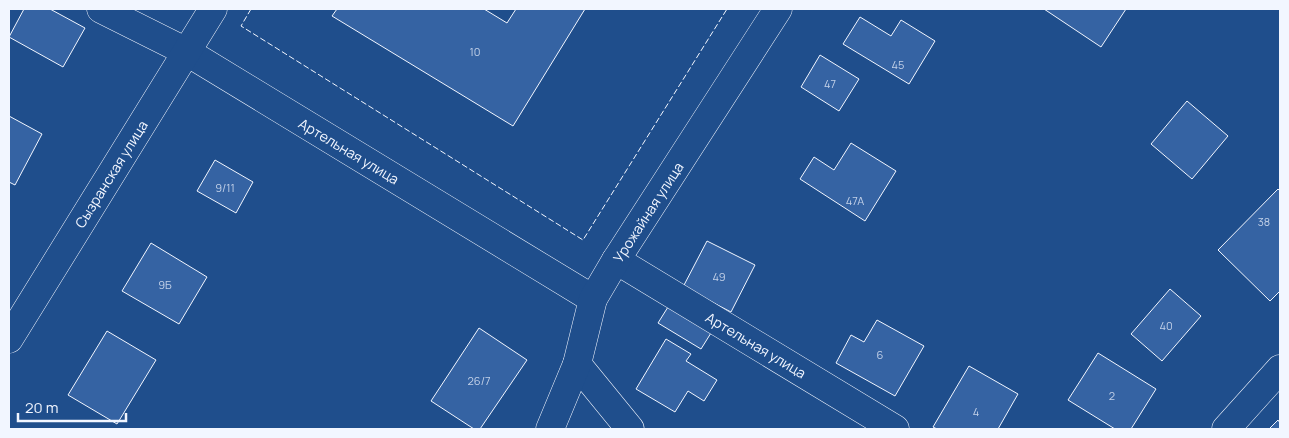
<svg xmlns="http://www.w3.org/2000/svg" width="1289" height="438" font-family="Manrope,sans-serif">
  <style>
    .building { fill: #3563a3; stroke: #f2f6ff }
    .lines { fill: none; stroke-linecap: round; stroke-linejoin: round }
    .minor-casing { stroke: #f2f6ff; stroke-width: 29 }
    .minor { stroke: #1f4e8c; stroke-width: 28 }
    .fence { stroke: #f2f6ff; stroke-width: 1; stroke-dasharray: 6 2.5; stroke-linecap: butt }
    .labels { text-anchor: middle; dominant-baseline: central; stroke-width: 4; stroke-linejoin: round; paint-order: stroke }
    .number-label { font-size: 11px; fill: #c3d1e8 }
    .street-label { font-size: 14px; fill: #f2f6ff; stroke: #1f4e8c }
  </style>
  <rect width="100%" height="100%" fill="#1f4e8c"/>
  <g class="building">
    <path d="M 24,9 L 50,9 L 85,28 L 63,67 L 9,37 Z"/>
    <path d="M 337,9 L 484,9 L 507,23 L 516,9 L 585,9 L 513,126 L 332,16 Z"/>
    <path d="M 1044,9 L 1126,9 L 1101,47 Z"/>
    <path d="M 860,17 L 891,36 L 901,20 L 935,41 L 909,84 L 843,44 Z"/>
    <path d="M 820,55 L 859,79 L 839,111 L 801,87 Z"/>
    <path d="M 1187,101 L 1228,136 L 1192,179 L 1151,144 Z"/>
    <path d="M 9,116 L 42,134 L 15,185 L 9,182 Z"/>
    <path d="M 851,143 L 896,171 L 865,221 L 800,179 L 814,157 L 834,170 Z"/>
    <path d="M 215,160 L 253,182 L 236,213 L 197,191 Z"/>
    <path d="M 1278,189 L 1280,191 L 1280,264 L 1279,265 L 1280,266 L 1280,291 L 1270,301 L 1218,250 Z"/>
    <path d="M 707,241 L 755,265 L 731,312 L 683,287 Z"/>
    <path d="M 151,243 L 207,277 L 179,324 L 122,291 Z"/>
    <path d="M 1170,289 L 1201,316 L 1162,361 L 1131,334 Z"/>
    <path d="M 668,307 L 711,333 L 701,349 L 658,323 Z"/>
    <path d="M 877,320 L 924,346 L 895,396 L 836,363 L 851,335 L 864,342 Z"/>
    <path d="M 479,328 L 527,360 L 480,429 L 474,429 L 431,401 Z"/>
    <path d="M 107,331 L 156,360 L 117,424 L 68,395 Z"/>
    <path d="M 666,339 L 691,354 L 686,361 L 717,380 L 704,401 L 688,391 L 675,412 L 636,389 Z"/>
    <path d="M 1098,353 L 1156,389 L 1131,429 L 1115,429 L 1068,400 Z"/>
    <path d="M 969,366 L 1018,394 L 998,429 L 937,429 L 933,427 Z"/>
    <path d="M 1278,420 L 1280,423 L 1280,429 L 1269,429 Z"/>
  </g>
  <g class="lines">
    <defs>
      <g id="minor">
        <path d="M 101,9 L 187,52 L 593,299"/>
        <path d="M 616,260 L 895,429"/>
        <path d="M 9,339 L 213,9"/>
        <path d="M 577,364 L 630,429"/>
        <path d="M 550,429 L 577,364 L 593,299 L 616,260 L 778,9"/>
        <path d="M 1226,429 L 1280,369"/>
      </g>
    </defs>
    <use href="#minor" class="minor-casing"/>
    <use href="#minor" class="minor"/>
    <path class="fence" d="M 251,9 L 241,26 L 583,240 L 727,9"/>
  </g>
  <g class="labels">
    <g class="number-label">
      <text x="475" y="51">10</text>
      <text x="898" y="64">45</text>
      <text x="830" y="83">47</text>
      <text x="225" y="187">9/11</text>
      <text x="855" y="200">47А</text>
      <text x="1264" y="221">38</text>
      <text x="719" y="276">49</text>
      <text x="165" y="284">9Б</text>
      <text x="1166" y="325">40</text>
      <text x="880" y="354">6</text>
      <text x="479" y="380">26/7</text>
      <text x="1112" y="395">2</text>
      <text x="976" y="411">4</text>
    </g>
    <g class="street-label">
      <text transform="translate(349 151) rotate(31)">Артельная улица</text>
      <text transform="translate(111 174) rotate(-58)">Сызранская улица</text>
      <text transform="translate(648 212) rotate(-57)">Урожайная улица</text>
      <text transform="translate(756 345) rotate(31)">Артельная улица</text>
    </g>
  </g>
  <rect width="1289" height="438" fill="none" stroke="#f2f6ff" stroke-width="20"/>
  <path d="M18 413v8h108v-8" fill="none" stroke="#f2f6ff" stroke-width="2.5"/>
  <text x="25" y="413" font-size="15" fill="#f2f6ff" stroke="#1f4e8c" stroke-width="4" paint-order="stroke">20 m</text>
</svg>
